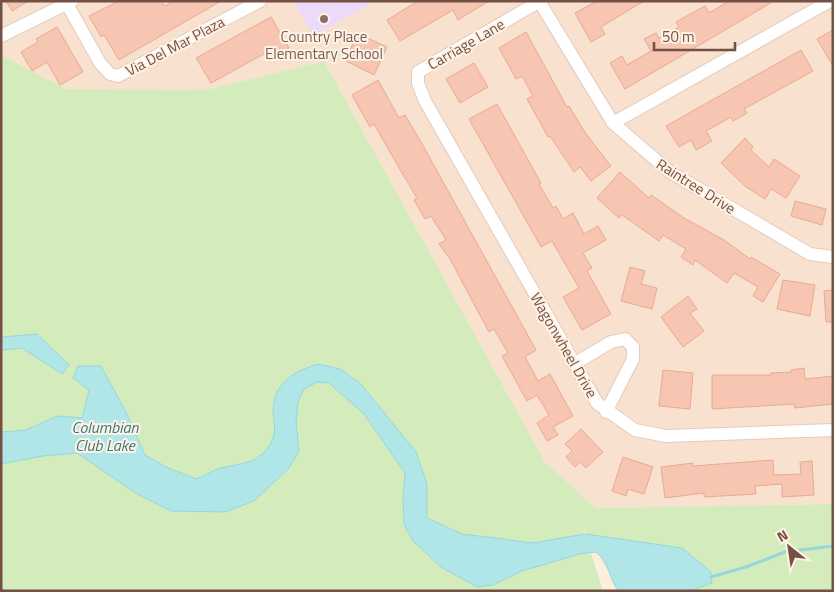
<svg xmlns="http://www.w3.org/2000/svg" width="834" height="592" font-family="'Titillium Web',sans-serif">
  <style>
    .residential { fill: #f8e1ce }
    .education { fill: #ebdafa }
    .green { fill: #d4ecbb }
    .water { fill: #b1e6e8; stroke: #96d7db }
    .lines { fill: none; stroke-linecap: round; stroke-linejoin: round }
    .stream { stroke: #96d7db; stroke-width: 3 }
    .building { fill: #f6c6b2; stroke: #e9aa91 }
    .minor-casing { stroke: #e4cabc; stroke-width: 14 }
    .minor { stroke: #fff; stroke-width: 12 }
    .education-dot { fill: #8d6e63; stroke: #fff2e5; stroke-width: 2 }
    .labels { text-anchor: middle; dominant-baseline: central; stroke-width: 4; stroke-linejoin: round; paint-order: stroke }
    .education-label { font-size: 15px; fill: #785e54; stroke: #fff2e5 }
    .street-label { font-size: 15px; fill: #755044; stroke: #fff2e5 }
    .water-label { font-size: 16px; font-style: italic; fill: #37787c; stroke: #fff2e5 }
  </style>
  <rect width="100%" height="100%" fill="#feeedd"/>
  <path class="residential" d="M 1,1 L 294,1 L 313,36 L 376,1 L 833,1 L 833,504 L 596,508 L 545,462 L 324,61 L 207,90 L 66,89 L 1,55 Z"/>
  <path class="education" d="M 294,1 L 376,1 L 313,36 Z"/>
  <path class="green" d="M 1,55 L 66,89 L 206,90 L 324,61 L 545,462 L 596,508 L 833,504 L 833,591 L 620,591 L 583,528 L 603,591 L 1,591 Z"/>
  <g class="water">
    <path d="M 37,334 L 69,365 L 62,374 L 22,348 L 1,350 L 1,337 Z"/>
    <path d="M 318,364 L 340,369 L 361,384 L 416,452 L 427,484 L 427,518 L 462,534 L 495,538 L 533,543 L 585,534 L 682,548 L 711,572 L 712,583 L 690,591 L 618,591 C 608,576 610,563 596,552 L 579,554 L 522,571 L 493,585 L 477,587 L 441,567 L 412,540 L 404,524 L 403,499 L 405,473 L 364,414 L 329,383 L 317,382 L 304,389 L 298,402 L 296,422 L 299,451 L 289,468 L 254,501 L 225,512 L 171,511 L 137,494 L 77,453 L 43,456 L 1,464 L 1,432 L 26,430 L 57,416 L 82,418 L 89,390 L 73,378 L 78,366 L 101,366 L 126,412 L 145,455 L 168,468 L 197,479 C 204,476 213,470 221,468 C 237,464 255,464 266,450 C 282,430 270,421 274,402 C 278,380 298,370 318,364 Z"/>
  </g>
  <g class="lines">
    <path class="stream" d="M 711,577 L 746,567 L 785,552 L 833,546"/>
  </g>
  <g class="building">
    <path d="M 6,1 L 28,1 L 12,11 Z"/>
    <path d="M 119,1 L 160,1 L 165,6 L 174,1 L 221,1 L 119,60 L 104,35 L 101,37 L 89,16 Z"/>
    <path d="M 418,1 L 489,1 L 458,20 L 453,10 L 400,41 L 387,20 Z"/>
    <path d="M 597,1 L 644,1 L 601,27 L 605,34 L 591,42 L 575,13 Z"/>
    <path d="M 729,1 L 774,1 L 625,89 L 610,63 L 622,56 L 627,65 L 651,51 L 644,39 L 656,33 L 659,38 L 679,27 L 676,22 L 705,6 L 709,13 Z"/>
    <path d="M 271,17 L 289,48 L 277,56 L 273,49 L 211,83 L 196,58 Z"/>
    <path d="M 57,27 L 83,72 L 60,85 L 47,62 L 32,71 L 21,52 L 38,42 L 36,39 Z"/>
    <path d="M 833,30 L 833,66 L 817,39 Z"/>
    <path d="M 526,32 L 567,107 L 569,106 L 586,134 L 611,166 L 591,181 L 580,167 L 574,172 L 550,136 L 548,137 L 527,99 L 533,96 L 522,76 L 516,79 L 499,48 Z"/>
    <path d="M 357,33 L 387,47 L 374,75 L 346,61 Z"/>
    <path d="M 801,50 L 813,71 L 744,109 L 747,113 L 733,121 L 731,117 L 706,131 L 712,141 L 696,150 L 691,140 L 679,147 L 666,126 Z"/>
    <path d="M 474,63 L 488,87 L 460,103 L 446,79 Z"/>
    <path d="M 378,80 L 399,118 L 405,115 L 421,142 L 536,350 L 525,357 L 538,381 L 550,374 L 573,416 L 553,427 L 558,435 L 547,441 L 537,423 L 549,415 L 537,395 L 527,401 L 502,356 L 508,353 L 494,329 L 489,332 L 450,259 L 439,244 L 446,240 L 431,216 L 425,219 L 414,200 L 417,198 L 398,166 L 374,124 L 370,127 L 352,95 Z"/>
    <path d="M 497,104 L 541,183 L 539,184 L 553,208 L 556,206 L 563,219 L 573,213 L 584,234 L 598,226 L 606,240 L 583,253 L 592,268 L 587,271 L 611,314 L 582,330 L 563,297 L 579,288 L 552,241 L 541,247 L 469,119 Z"/>
    <path d="M 745,138 L 753,147 L 751,150 L 769,167 L 774,159 L 800,176 L 786,198 L 771,189 L 765,199 L 746,187 L 721,163 Z"/>
    <path d="M 620,172 L 649,198 L 651,195 L 684,218 L 724,240 L 750,259 L 751,257 L 780,274 L 763,302 L 753,296 L 758,287 L 734,273 L 727,283 L 695,260 L 693,265 L 681,257 L 686,249 L 663,235 L 659,241 L 622,215 L 619,218 L 597,198 Z"/>
    <path d="M 795,201 L 826,209 L 822,225 L 791,216 Z"/>
    <path d="M 630,267 L 645,271 L 641,284 L 657,288 L 652,309 L 621,301 Z"/>
    <path d="M 783,280 L 815,285 L 810,316 L 777,309 Z"/>
    <path d="M 833,290 L 833,322 L 826,322 L 824,291 Z"/>
    <path d="M 688,296 L 697,309 L 690,313 L 704,331 L 683,347 L 661,317 Z"/>
    <path d="M 804,368 L 805,379 L 833,376 L 833,404 L 795,408 L 794,404 L 712,409 L 712,375 L 771,375 L 771,373 L 791,372 L 791,370 Z"/>
    <path d="M 663,370 L 693,373 L 690,409 L 659,406 Z"/>
    <path d="M 581,429 L 603,452 L 586,468 L 580,462 L 575,467 L 566,457 L 572,451 L 565,444 Z"/>
    <path d="M 623,457 L 653,467 L 644,494 L 628,489 L 626,496 L 612,491 Z"/>
    <path d="M 773,460 L 774,475 L 801,474 L 800,462 L 812,461 L 814,495 L 782,497 L 782,484 L 755,486 L 756,494 L 704,497 L 704,493 L 665,498 L 661,467 L 693,463 L 693,466 Z"/>
  </g>
  <g class="lines">
    <defs>
      <g id="minor">
        <path d="M 539,1 L 613,123 L 670,172 L 810,254 L 833,257"/>
        <path d="M 540,1 L 418,72 L 418,83 L 425,101 L 597,403 L 635,430 L 666,436 L 833,430"/>
        <path d="M 67,4 L 100,63 L 110,74 L 118,76 L 260,1"/>
        <path d="M 1,36 L 72,1"/>
        <path d="M 613,123 L 830,1"/>
        <path d="M 574,364 L 611,342 L 625,339 L 633,347 L 633,359 L 606,412"/>
      </g>
    </defs>
    <use href="#minor" class="minor-casing"/>
    <use href="#minor" class="minor"/>
  </g>
  <circle class="education-dot" cx="324" cy="19" r="5"/>
  <g class="labels">
    <g class="education-label">
      <text x="324" y="36">Country Place<tspan x="324" dy="17">Elementary School</tspan></text>
    </g>
    <g class="street-label">
      <text transform="translate(466 44) rotate(-30)">Carriage Lane</text>
      <text transform="translate(175 46) rotate(-28)">Via Del Mar Plaza</text>
      <text transform="translate(696 186) rotate(32)">Raintree Drive</text>
      <text transform="translate(564 345) rotate(60)">Wagonwheel Drive</text>
    </g>
    <g class="water-label">
      <text x="105" y="427">Columbian<tspan x="105" dy="18">Club Lake</tspan></text>
    </g>
  </g>
  <rect width="834" height="592" fill="none" stroke="#755044" stroke-width="5"/>
  <g transform="translate(789 547) rotate(330)" stroke="#fff2e5" stroke-width="4" paint-order="stroke">
  <path d="M0-4L9 19L0 12L-9 19Z" fill="#755044"/>
  <text y="-8" font-size="14" font-weight="bold" text-anchor="middle" fill="#755044">N</text>
  </g>
  <path d="M654 42v8h81v-8" fill="none" stroke="#755044" stroke-width="2.5"/>
  <text x="662" y="42" font-size="15" fill="#755044" stroke="#fff2e5" stroke-width="4" paint-order="stroke">50 m</text>
</svg>
